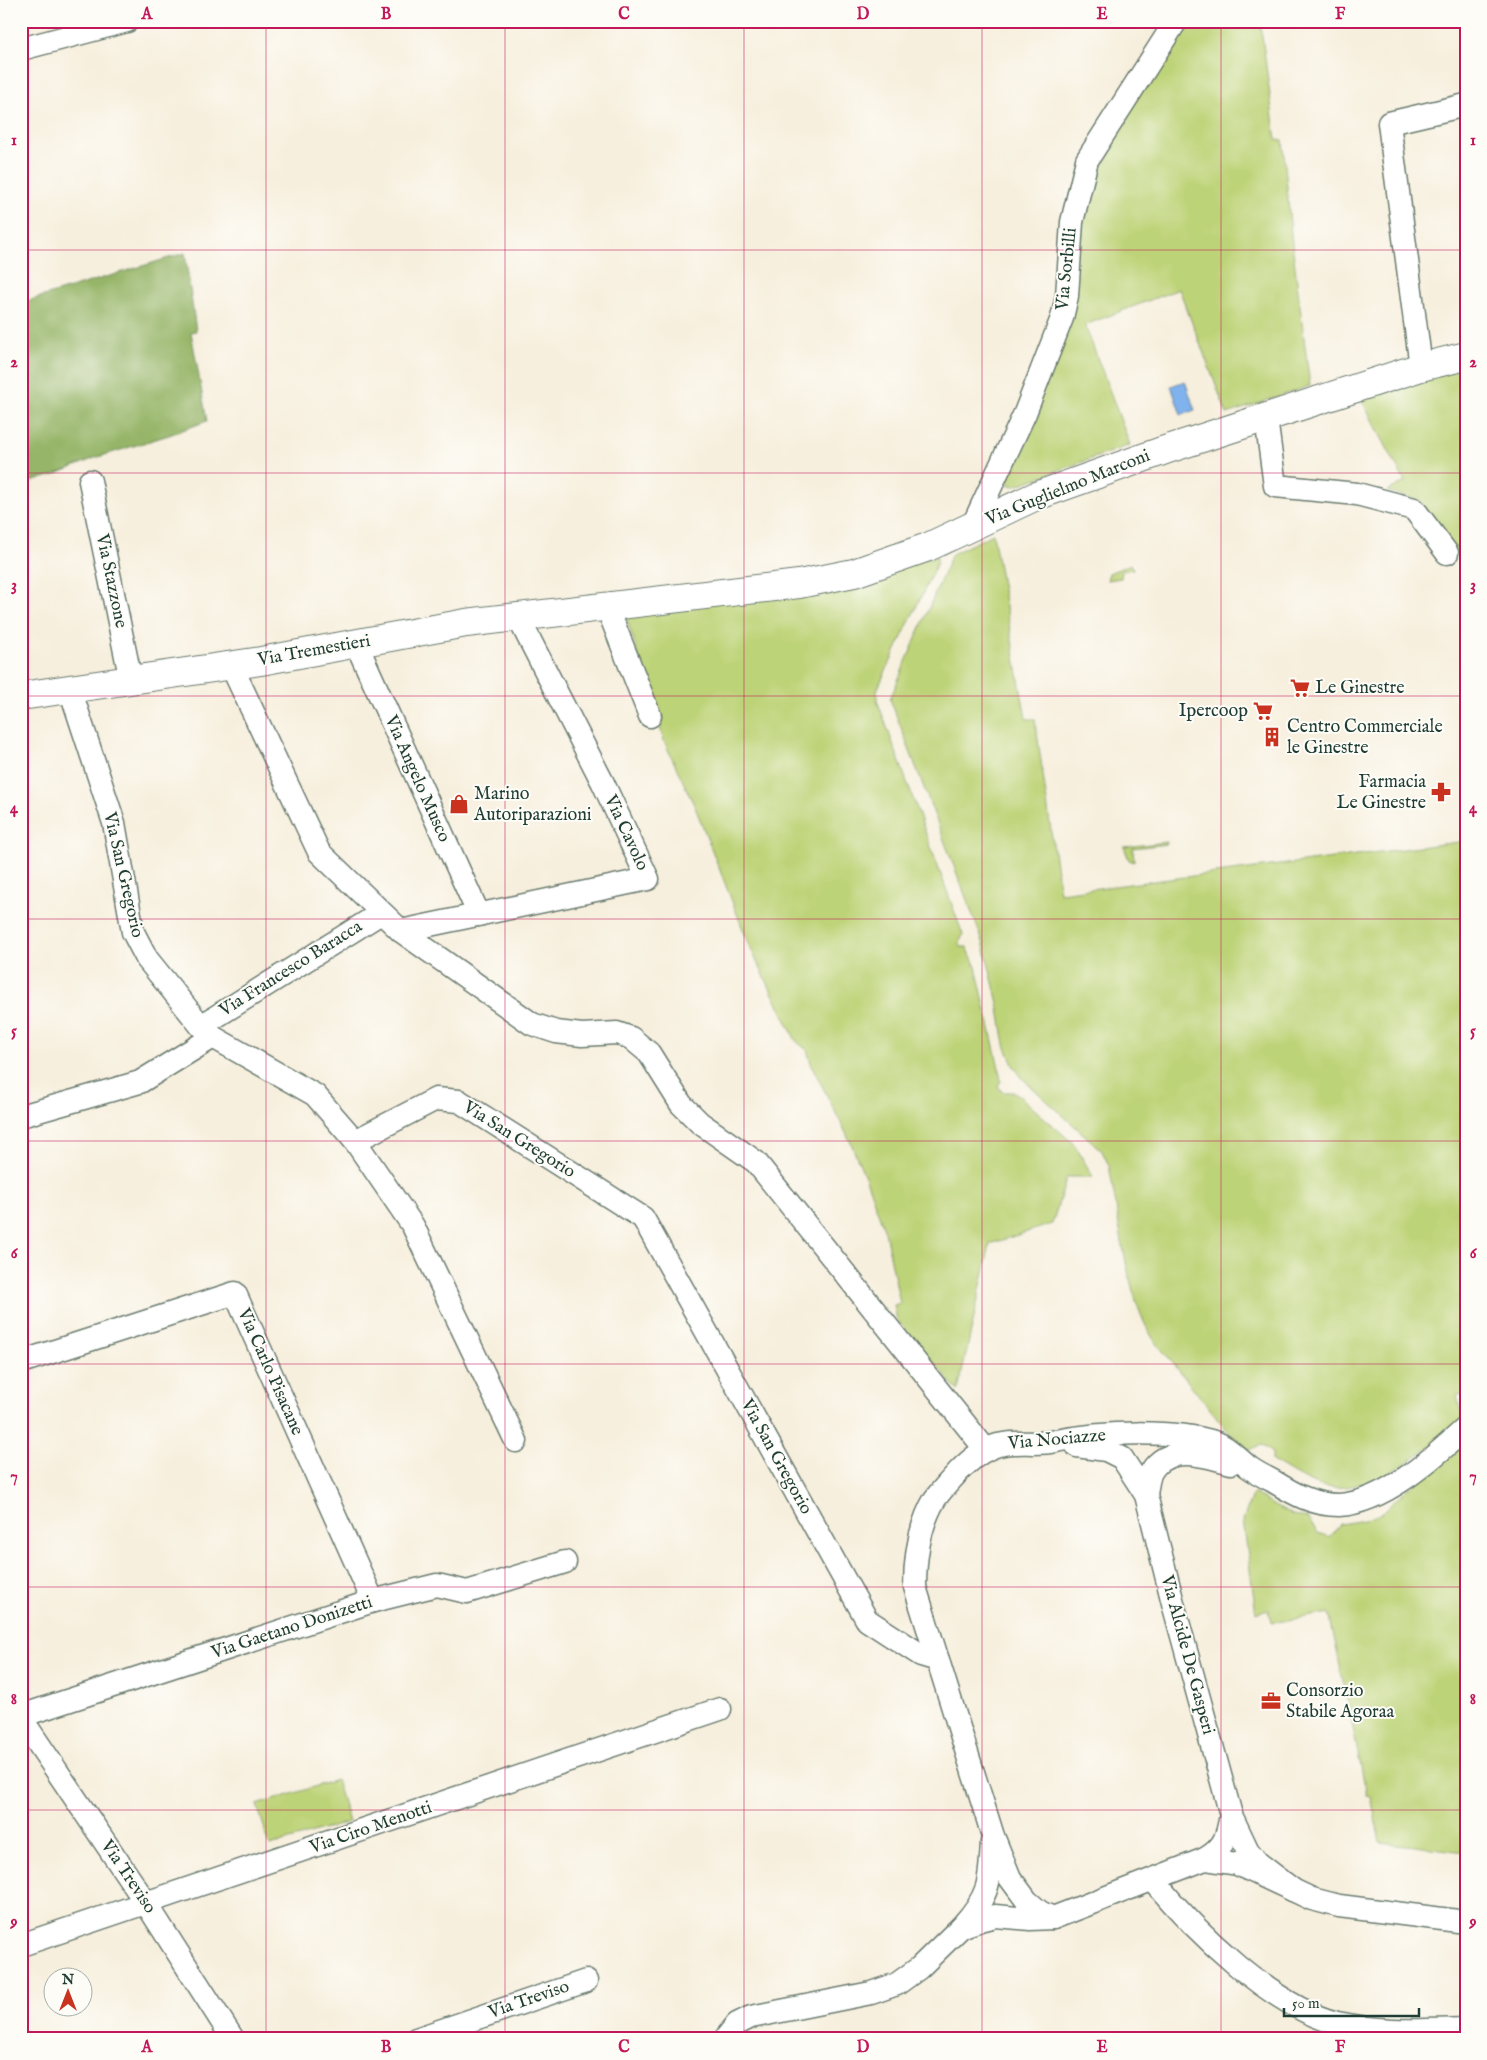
<svg xmlns="http://www.w3.org/2000/svg" width="1487" height="2060" font-family="'IM FELL English',serif">
  <style>
    .green { fill: #bdd377; stroke: #6e8856 }
    .forest { fill: #96b568; stroke: #5a794e }
    .water { fill: #80b2ed; stroke: #507890 }
    .lines { fill: none; stroke-linecap: round; stroke-linejoin: round }
    .minor-casing { stroke: #6b7b6f; stroke-width: 25 }
    .major-casing { stroke: #6b7b6f; stroke-width: 30 }
    .minor { stroke: #fff; stroke-width: 22 }
    .major { stroke: #fff; stroke-width: 28 }
    .grid { fill: none; stroke: #c2185b; stroke-width: 1; stroke-opacity: 0.55 }
    .labels { text-anchor: middle; dominant-baseline: central; stroke-width: 4; stroke-linejoin: round; paint-order: stroke }
    .street-label { font-size: 18px; fill: #1f3d34; stroke: #fdfcf7 }
    .poi-label { font-size: 18px; fill: #1f3d34; stroke: #fdfcf7; text-anchor: start }
    .neatline { fill: none; stroke: #c2185b; stroke-width: 2 }
    .grid-label { font-size: 16px; text-anchor: middle; font-weight: bold; fill: #c2185b }
  </style>
  <rect width="100%" height="100%" fill="#fdfcf7"/>
  <filter id="ink" filterUnits="userSpaceOnUse"><feTurbulence type="fractalNoise" baseFrequency=".02" numOctaves="2"/><feDisplacementMap in="SourceGraphic" scale="10" xChannelSelector="R" yChannelSelector="G"/><feConvolveMatrix kernelMatrix="1 2 1 2 8 2 1 2 1" color-interpolation-filters="sRGB"/></filter>
  <filter id="wash" filterUnits="userSpaceOnUse"><feTurbulence type="fractalNoise" baseFrequency=".0096" numOctaves="4" result="noise"/><feDisplacementMap in="SourceGraphic" scale="20" xChannelSelector="R" yChannelSelector="G"/><feGaussianBlur stdDeviation="1.12" result="paint"/><feColorMatrix in="noise" values="0 0 0 0 0 0 0 0 0 0 0 0 0 0 0 0 0 1.4 0 .05"/><feComposite in="paint" operator="in"/></filter>
  <g filter="url(#wash)">
    <rect width="100%" height="100%" fill="#f7efdd"/>
    <g class="green">
      <path d="M 1184,21 L 1260,21 L 1276,140 L 1283,140 L 1291,235 L 1310,386 L 1227,414 L 1179,289 L 1085,325 L 1130,445 L 1015,486 L 1009,485 L 1008,478 L 1010,464 L 1055,355 L 1089,176 Z"/>
      <path d="M 1466,367 L 1466,553 L 1458,557 L 1420,501 L 1387,491 L 1405,482 L 1361,399 Z"/>
      <path d="M 993,534 L 1026,719 L 1035,719 L 1060,893 L 1466,841 L 1466,1394 L 1457,1395 L 1463,1420 C 1431,1448 1372,1494 1327,1487 C 1307,1484 1289,1470 1272,1461 L 1272,1453 L 1261,1445 L 1250,1450 L 1236,1441 L 1154,1340 C 1126,1299 1119,1216 1109,1166 L 1102,1151 L 1023,1079 L 1013,1065 L 1005,1045 L 998,1003 L 983,942 L 890,699 L 952,554 Z"/>
      <path d="M 937,556 L 937,563 L 877,690 L 877,700 L 963,935 L 960,941 L 960,947 L 967,947 L 976,967 L 999,1068 L 1001,1081 L 998,1086 L 1002,1092 L 1015,1092 L 1075,1145 L 1093,1177 L 1067,1177 L 1052,1224 L 990,1244 L 958,1391 L 897,1320 L 894,1305 L 900,1303 L 885,1232 L 866,1179 L 850,1141 L 812,1066 L 807,1050 L 796,1041 L 750,947 L 695,807 L 664,741 L 626,616 Z"/>
      <path d="M 1131,564 L 1133,569 L 1122,571 L 1121,578 L 1107,580 L 1109,573 Z"/>
      <path d="M 1167,842 L 1167,844 L 1133,848 L 1134,862 L 1129,860 L 1124,847 Z"/>
      <path d="M 1466,1442 L 1466,1852 L 1380,1842 L 1371,1797 L 1367,1796 L 1329,1613 L 1272,1623 L 1269,1609 L 1256,1613 L 1243,1520 L 1253,1493 L 1276,1507 L 1293,1515 L 1307,1518 L 1318,1533 L 1329,1537 L 1340,1524 L 1365,1520 L 1382,1513 L 1407,1489 Z"/>
      <path d="M 336,1780 L 349,1822 L 270,1846 L 257,1805 Z"/>
    </g>
    <path class="forest" d="M 185,253 L 196,331 L 191,332 L 207,421 L 169,435 L 95,458 L 54,475 L 21,484 L 21,303 Z"/>
    <path class="water" d="M 1185,381 L 1195,410 L 1181,415 L 1171,386 Z"/>
  </g>
  <g filter="url(#ink)">
    <g class="lines">
      <defs>
        <g id="minor">
          <path d="M 21,49 L 127,21"/>
          <path d="M 1421,367 L 1389,123 L 1466,105"/>
          <path d="M 1266,418 L 1275,486 L 1357,494 L 1414,509 L 1447,553"/>
          <path d="M 90,481 L 131,681"/>
          <path d="M 973,525 L 1025,413 L 1062,318 L 1067,296 L 1072,222 L 1087,160 L 1176,21"/>
          <path d="M 607,607 L 650,716"/>
          <path d="M 356,643 L 479,915"/>
          <path d="M 231,665 L 319,852 L 401,931 L 532,1024 L 556,1032 L 582,1035 L 617,1033 L 631,1038 L 649,1053 L 681,1104 L 700,1123 L 756,1162 L 986,1450"/>
          <path d="M 70,689 L 114,823 L 133,932 L 147,959 L 201,1026 L 213,1037 L 315,1095 L 355,1141 L 436,1099 L 459,1101 L 643,1218 L 867,1620 L 921,1655 L 938,1660"/>
          <path d="M 401,931 L 648,879 L 603,783 L 517,615"/>
          <path d="M 201,1026 L 381,913"/>
          <path d="M 21,1116 L 140,1082 L 213,1037"/>
          <path d="M 355,1141 L 413,1226 L 516,1441"/>
          <path d="M 21,1362 L 235,1293 L 373,1601"/>
          <path d="M 1077,1446 L 1106,1450 L 1122,1458 L 1146,1495 L 1174,1607 L 1231,1815 L 1248,1851 L 1258,1863 L 1293,1890"/>
          <path d="M 1146,1495 C 1147,1488 1148,1478 1151,1472 C 1167,1443 1207,1456 1231,1463"/>
          <path d="M 21,1716 L 373,1601 L 437,1585 L 467,1592 L 565,1562"/>
          <path d="M 21,1718 L 146,1903 L 233,2039"/>
          <path d="M 1205,1859 L 1237,1864 L 1312,1899 L 1339,1906 L 1466,1922"/>
          <path d="M 1153,1880 C 1194,1930 1272,2007 1337,2023 C 1379,2033 1423,2030 1466,2029"/>
          <path d="M 1053,1918 L 1040,1912 L 1027,1901 L 1010,1878 L 993,1836 L 915,1587 C 915,1558 920,1524 935,1499 C 942,1489 951,1480 959,1471 C 971,1459 986,1446 1004,1444 C 1021,1441 1039,1445 1056,1441 C 1100,1432 1175,1429 1217,1443 C 1230,1448 1239,1460 1250,1468 C 1257,1473 1265,1477 1273,1481 C 1294,1494 1313,1505 1339,1505 C 1384,1503 1434,1457 1466,1428"/>
          <path d="M 962,1926 C 990,1895 990,1882 992,1842"/>
          <path d="M 21,1945 L 720,1709"/>
          <path d="M 416,2039 L 586,1981"/>
          <path d="M 725,2039 L 737,2024 L 751,2017 L 871,1993 L 897,1984 L 919,1968 L 961,1927 L 983,1919 L 995,1916 L 1030,1919 L 1053,1918 L 1205,1859 C 1225,1847 1227,1837 1231,1815"/>
        </g>
        <path id="major" d="M 21,696 L 261,661 L 466,623 L 799,584 L 854,573 L 928,547 L 1036,496 L 1165,450 L 1421,367 L 1466,356"/>
      </defs>
      <use href="#minor" class="minor-casing"/>
      <use href="#major" class="major-casing"/>
      <use href="#minor" class="minor"/>
      <use href="#major" class="major"/>
    </g>
  </g>
  <path class="grid" d="M 266,21 L 266,2039M 505,21 L 505,2039M 744,21 L 744,2039M 982,21 L 982,2039M 1221,21 L 1221,2039M 21,250 L 1466,250M 21,473 L 1466,473M 21,696 L 1466,696M 21,919 L 1466,919M 21,1141 L 1466,1141M 21,1364 L 1466,1364M 21,1587 L 1466,1587M 21,1810 L 1466,1810"/>
  <defs>
    <symbol id="supermarket-bare" viewBox="-9 -9 18 18"><path d="M-6-5.5h2.5l.6 2H6L4.5 2H-2.5L-4.4-4H-6ZM-1.5 3.2a1.3 1.3 0 1 0 .1 0ZM3 3.2a1.3 1.3 0 1 0 .1 0Z" fill="#c8321e" stroke="#fdfcf7" stroke-width="2.5" paint-order="stroke"/></symbol>
    <symbol id="building-bare" viewBox="-9 -9 18 18"><path d="M-4-6H4V6H1V3H-1V6H-4ZM-2.5-4.3h1.7v1.8h-1.7ZM.8-4.3h1.7v1.8H.8ZM-2.5-1h1.7V.8h-1.7ZM.8-1h1.7V.8H.8Z" fill="#c8321e" stroke="#fdfcf7" stroke-width="2.5" paint-order="stroke"/></symbol>
    <symbol id="pharmacy-bare" viewBox="-9 -9 18 18"><path d="M-2-6h4v4h4v4h-4v4h-4v-4h-4v-4h4Z" fill="#c8321e" stroke="#fdfcf7" stroke-width="2.5" paint-order="stroke"/></symbol>
    <symbol id="shop-bare" viewBox="-9 -9 18 18"><path d="M-5-2.5h2.3a2.7 3.5 0 0 1 5.4 0H5L5.5 6h-11ZM-1.5-2.5h3a1.5 2.3 0 0 0-3 0Z" fill="#c8321e" stroke="#fdfcf7" stroke-width="2.5" paint-order="stroke"/></symbol>
    <symbol id="office-bare" viewBox="-9 -9 18 18"><path d="M-6-3h4V-5.5h4V-3h4V5H-6ZM-1-4.5V-3h2v-1.5ZM-6 0V1H6V0Z" fill="#c8321e" stroke="#fdfcf7" stroke-width="2.5" paint-order="stroke"/></symbol>
  </defs>
  <g fill-rule="evenodd">
    <use href="#supermarket-bare" x="1286" y="674" width="28" height="28"/>
    <use href="#supermarket-bare" x="1249" y="697" width="28" height="28"/>
    <use href="#building-bare" x="1258" y="723" width="28" height="28"/>
    <use href="#pharmacy-bare" x="1427" y="778" width="28" height="28"/>
    <use href="#shop-bare" x="445" y="790" width="28" height="28"/>
    <use href="#office-bare" x="1257" y="1687" width="28" height="28"/>
  </g>
  <g class="labels">
    <g class="street-label">
      <text transform="translate(1067 269) rotate(-84)">Via Sorbilli</text>
      <text transform="translate(1068 488) rotate(-22)">Via Guglielmo Marconi</text>
      <text transform="translate(111 581) rotate(78)">Via Stazzone</text>
      <text transform="translate(314 651) rotate(-10)">Via Tremestieri</text>
      <text transform="translate(417 779) rotate(66)">Via Angelo Musco</text>
      <text transform="translate(626 833) rotate(65)">Via Cavolo</text>
      <text transform="translate(123 875) rotate(77)">Via San Gregorio</text>
      <text transform="translate(291 969) rotate(-32)">Via Francesco Baracca</text>
      <text transform="translate(519 1140) rotate(32)">Via San Gregorio</text>
      <text transform="translate(270 1372) rotate(66)">Via Carlo Pisacane</text>
      <text transform="translate(1057 1440) rotate(-5)">Via Nociazze</text>
      <text transform="translate(776 1457) rotate(61)">Via San Gregorio</text>
      <text transform="translate(292 1628) rotate(-18)">Via Gaetano Donizetti</text>
      <text transform="translate(1187 1655) rotate(75)">Via Alcide De Gasperi</text>
      <text transform="translate(371 1828) rotate(-19)">Via Ciro Menotti</text>
      <text transform="translate(128 1877) rotate(56)">Via Treviso</text>
      <text transform="translate(529 2000) rotate(-19)">Via Treviso</text>
    </g>
    <g class="poi-label">
      <text x="1315" y="688">Le Ginestre</text>
      <text x="1248" y="711" text-anchor="end">Ipercoop</text>
      <text x="1287" y="727">Centro Commerciale<tspan x="1287" dy="21">le Ginestre</tspan></text>
      <text x="1426" y="782" text-anchor="end">Farmacia<tspan x="1426" dy="21">Le Ginestre</tspan></text>
      <text x="474" y="794">Marino<tspan x="474" dy="21">Autoriparazioni</tspan></text>
      <text x="1286" y="1691">Consorzio<tspan x="1286" dy="21">Stabile Agoraa</tspan></text>
    </g>
  </g>
  <rect width="1487" height="2060" fill="none" stroke="#fdfcf7" stroke-width="55"/>
  <g transform="translate(68 1992)"><circle r="24" fill="#fdfcf7" stroke="#a4b0a9"/>
  <path d="M0-4L9 19L0 12L-9 19Z" fill="#c8321e"/>
  <text y="-8" font-size="14" font-weight="bold" text-anchor="middle" fill="#1f3d34">N</text>
  </g>
  <path d="M1284 2008v8h135v-8" fill="none" stroke="#1f3d34" stroke-width="2.5"/>
  <text x="1292" y="2008" font-size="15" fill="#1f3d34" stroke="#fdfcf7" stroke-width="4" paint-order="stroke">50 m</text>
  <rect x="28" y="28" width="1432" height="2004" class="neatline"/>
  <g class="grid-label">
    <text x="147" y="19">A</text>
    <text x="386" y="19">B</text>
    <text x="624" y="19">C</text>
    <text x="863" y="19">D</text>
    <text x="1102" y="19">E</text>
    <text x="1340" y="19">F</text>
    <text x="14" y="145">1</text>
    <text x="1473" y="145">1</text>
    <text x="14" y="367">2</text>
    <text x="1473" y="367">2</text>
    <text x="14" y="590">3</text>
    <text x="1473" y="590">3</text>
    <text x="14" y="813">4</text>
    <text x="1473" y="813">4</text>
    <text x="14" y="1036">5</text>
    <text x="1473" y="1036">5</text>
    <text x="14" y="1258">6</text>
    <text x="1473" y="1258">6</text>
    <text x="14" y="1481">7</text>
    <text x="1473" y="1481">7</text>
    <text x="14" y="1704">8</text>
    <text x="1473" y="1704">8</text>
    <text x="14" y="1927">9</text>
    <text x="1473" y="1927">9</text>
    <text x="147" y="2052">A</text>
    <text x="386" y="2052">B</text>
    <text x="624" y="2052">C</text>
    <text x="863" y="2052">D</text>
    <text x="1102" y="2052">E</text>
    <text x="1340" y="2052">F</text>
  </g>
</svg>
